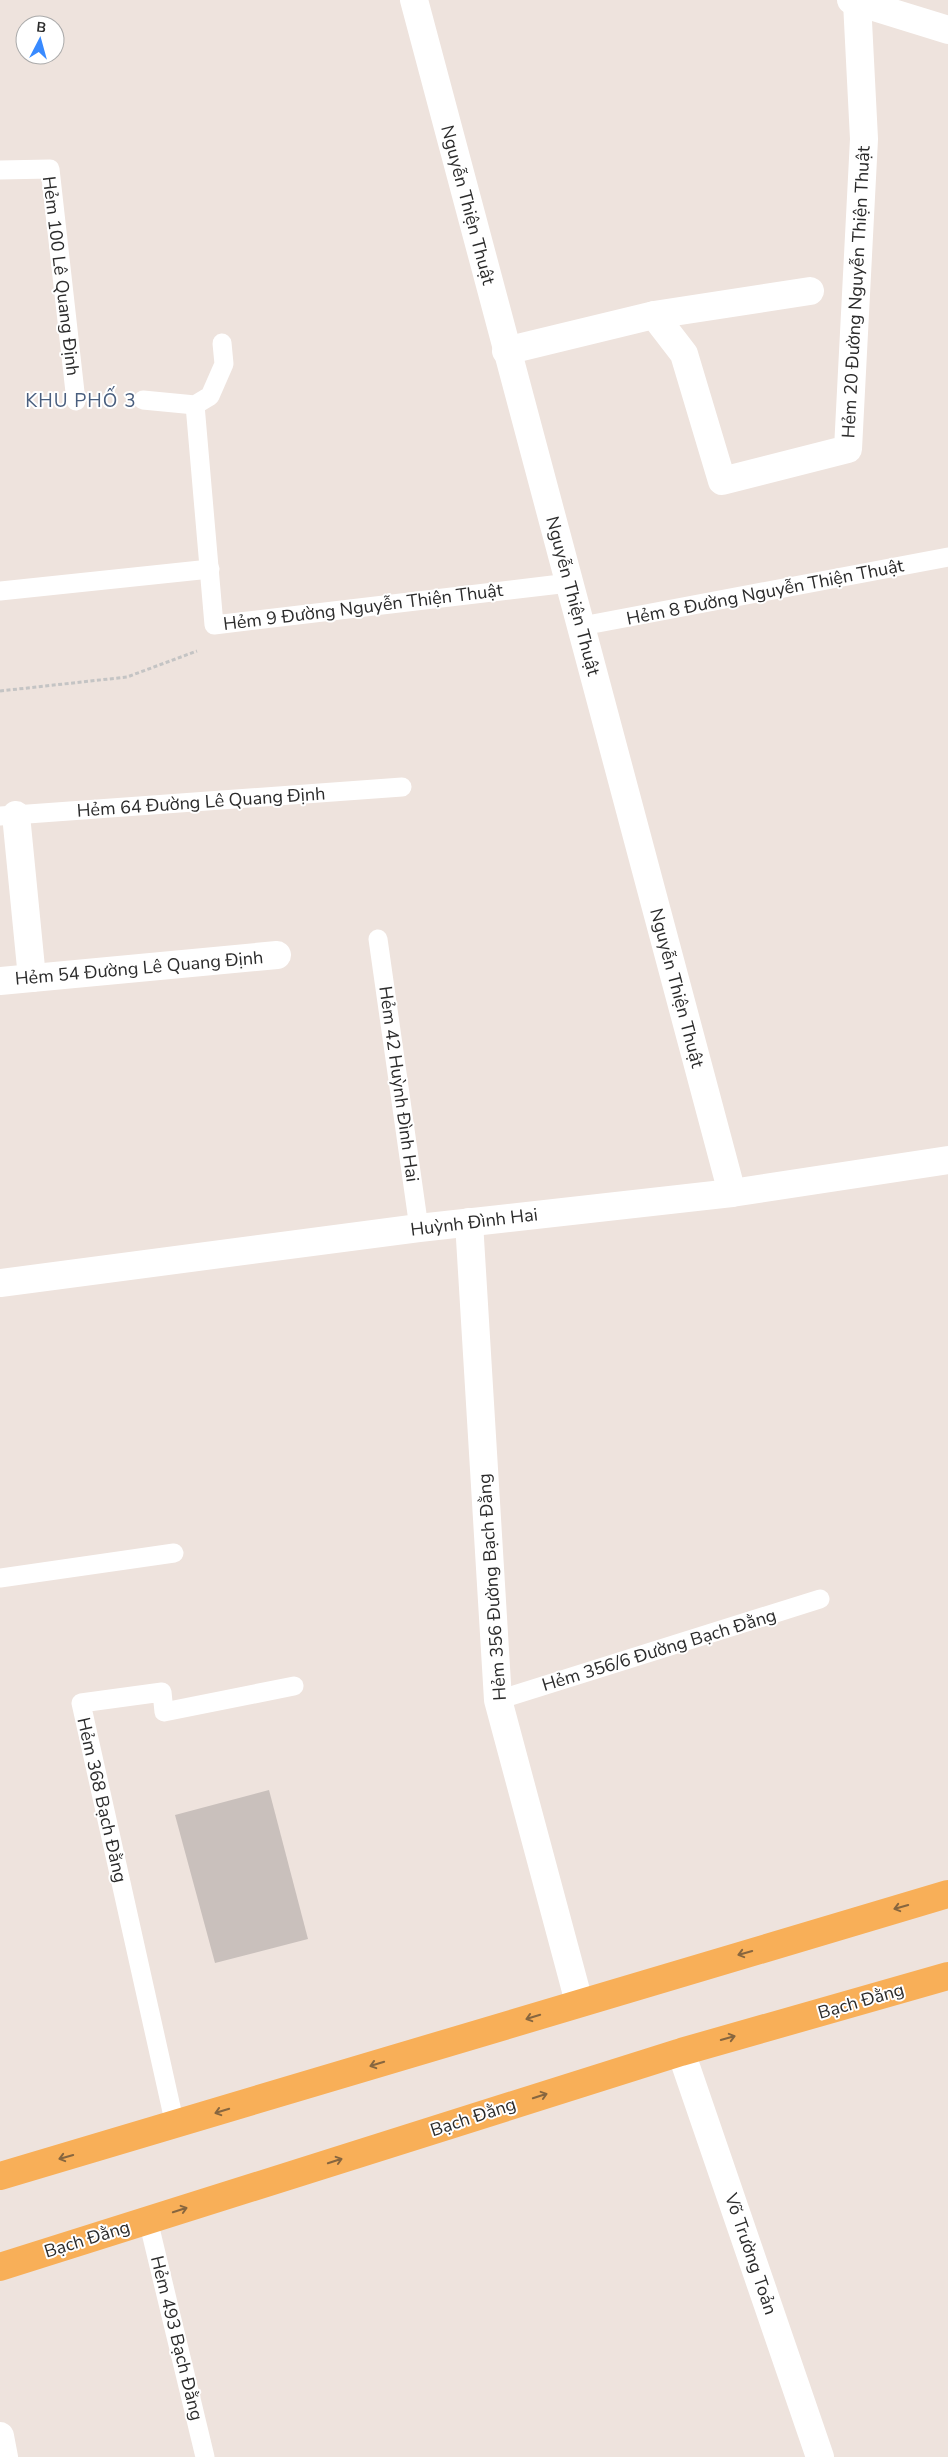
<svg xmlns="http://www.w3.org/2000/svg" width="948" height="2457" font-family="'Nunito Sans',sans-serif">
  <style>
    .building { fill: #c9c0bc }
    .lines { fill: none; stroke-linecap: round; stroke-linejoin: round }
    .path { stroke: #c4c4c4; stroke-width: 3; stroke-dasharray: 4 2.5; stroke-linecap: butt }
    .lane { stroke: #fff; stroke-width: 19 }
    .street { stroke: #fff; stroke-width: 28 }
    .secondary { stroke: #fff; stroke-width: 28 }
    .primary { stroke: #f8af58; stroke-width: 28 }
    .oneway { stroke: #87663f }
    .labels { text-anchor: middle; dominant-baseline: central; stroke-width: 4; stroke-linejoin: round; paint-order: stroke }
    .street-label { font-size: 18px; fill: #2b2b2b; stroke: #fff }
    .neighbourhood-label { font-size: 19px; letter-spacing: 1px; fill: #495e7e; stroke: #fff }
  </style>
  <rect width="100%" height="100%" fill="#eee3dd"/>
  <path class="building" d="M 269,1790 L 308,1939 L 215,1963 L 175,1815 Z"/>
  <g class="lines">
    <path class="path" d="M 0,691 L 127,677 L 197,651"/>
    <g class="lane">
      <path d="M 0,170 L 50,169 L 76,401"/>
      <path d="M 143,400 L 195,405 L 210,396 L 224,364 L 222,343"/>
      <path d="M 195,405 L 214,625 L 569,583"/>
      <path d="M 0,591 L 210,569"/>
      <path d="M 582,626 L 948,557"/>
      <path d="M 0,816 L 402,787"/>
      <path d="M 378,939 L 419,1228"/>
      <path d="M 0,1578 L 174,1553"/>
      <path d="M 498,1700 L 820,1599"/>
      <path d="M 175,2125 L 81,1703 L 162,1692 L 164,1712 L 294,1686"/>
      <path d="M 148,2220 L 205,2457"/>
    </g>
    <g class="street">
      <path d="M 414,0 L 732,1193"/>
      <path d="M 851,0 L 948,30"/>
      <path d="M 654,315 L 810,291"/>
      <path d="M 506,351 L 654,315 L 684,354 L 722,481 L 848,449 L 864,139 L 857,2"/>
      <path d="M 16,815 L 32,978"/>
      <path d="M 0,981 L 277,955"/>
      <path d="M 469,1222 L 498,1700 L 579,2002"/>
      <path d="M 0,1283 L 419,1228 L 732,1193 L 948,1160"/>
      <path d="M 681,2052 L 820,2457"/>
    </g>
    <path class="secondary" d="M 0,2436 L 4,2457"/>
    <g class="primary">
      <path d="M 0,2176 L 948,1894"/>
      <path d="M 0,2267 L 681,2052 L 948,1976"/>
    </g>
  </g>
  <defs><path id="oneway-shaft" d="M-6 0H5M1.5-3L5.5 0L1.5 3" fill="none" stroke-width="1.6" stroke-linecap="round" stroke-linejoin="round" transform="scale(1.25)"/></defs>
  <g class="oneway">
    <use href="#oneway-shaft" transform="translate(901 1907) rotate(164)"/>
    <use href="#oneway-shaft" transform="translate(745 1953) rotate(164)"/>
    <use href="#oneway-shaft" transform="translate(533 2017) rotate(163)"/>
    <use href="#oneway-shaft" transform="translate(728 2038) rotate(-16)"/>
    <use href="#oneway-shaft" transform="translate(377 2064) rotate(163)"/>
    <use href="#oneway-shaft" transform="translate(540 2096) rotate(-18)"/>
    <use href="#oneway-shaft" transform="translate(222 2111) rotate(163)"/>
    <use href="#oneway-shaft" transform="translate(66 2157) rotate(164)"/>
    <use href="#oneway-shaft" transform="translate(335 2161) rotate(-18)"/>
    <use href="#oneway-shaft" transform="translate(180 2210) rotate(-18)"/>
  </g>
  <g class="labels">
    <g class="street-label">
      <text transform="translate(468 205) rotate(75)">Nguyễn Thiện Thuật</text>
      <text transform="translate(61 276) rotate(83)">Hẻm 100 Lê Quang Định</text>
      <text transform="translate(856 292) rotate(-87)">Hẻm 20 Đường Nguyễn Thiện Thuật</text>
      <text transform="translate(765 592) rotate(-11)">Hẻm 8 Đường Nguyễn Thiện Thuật</text>
      <text transform="translate(573 596) rotate(75)">Nguyễn Thiện Thuật</text>
      <text transform="translate(363 607) rotate(-7)">Hẻm 9 Đường Nguyễn Thiện Thuật</text>
      <text transform="translate(201 802) rotate(-4)">Hẻm 64 Đường Lê Quang Định</text>
      <text transform="translate(139 968) rotate(-5)">Hẻm 54 Đường Lê Quang Định</text>
      <text transform="translate(677 988) rotate(75)">Nguyễn Thiện Thuật</text>
      <text transform="translate(399 1084) rotate(82)">Hẻm 42 Huỳnh Đình Hai</text>
      <text transform="translate(474 1222) rotate(-7)">Huỳnh Đình Hai</text>
      <text transform="translate(492 1587) rotate(-94)">Hẻm 356 Đường Bạch Đằng</text>
      <text transform="translate(659 1650) rotate(-17)">Hẻm 356/6 Đường Bạch Đằng</text>
      <text transform="translate(102 1800) rotate(77)">Hẻm 368 Bạch Đằng</text>
      <text transform="translate(861 2001) rotate(-16)">Bạch Đằng</text>
      <text transform="translate(473 2117) rotate(-18)">Bạch Đằng</text>
      <text transform="translate(87 2239) rotate(-17)">Bạch Đằng</text>
      <text transform="translate(751 2254) rotate(71)">Võ Trường Toản</text>
      <text transform="translate(177 2338) rotate(76)">Hẻm 493 Bạch Đằng</text>
    </g>
    <g class="neighbourhood-label">
      <text x="81" y="401">KHU PHỐ 3</text>
    </g>
  </g>
  <g transform="translate(40 40) rotate(6)"><circle r="24" fill="#ffffff" stroke="#aaaaaa"/>
  <path d="M0-4L9 19L0 12L-9 19Z" fill="#388aff"/>
  <text y="-8" font-size="14" font-weight="bold" text-anchor="middle" fill="#2b2b2b">B</text>
  </g>
</svg>
